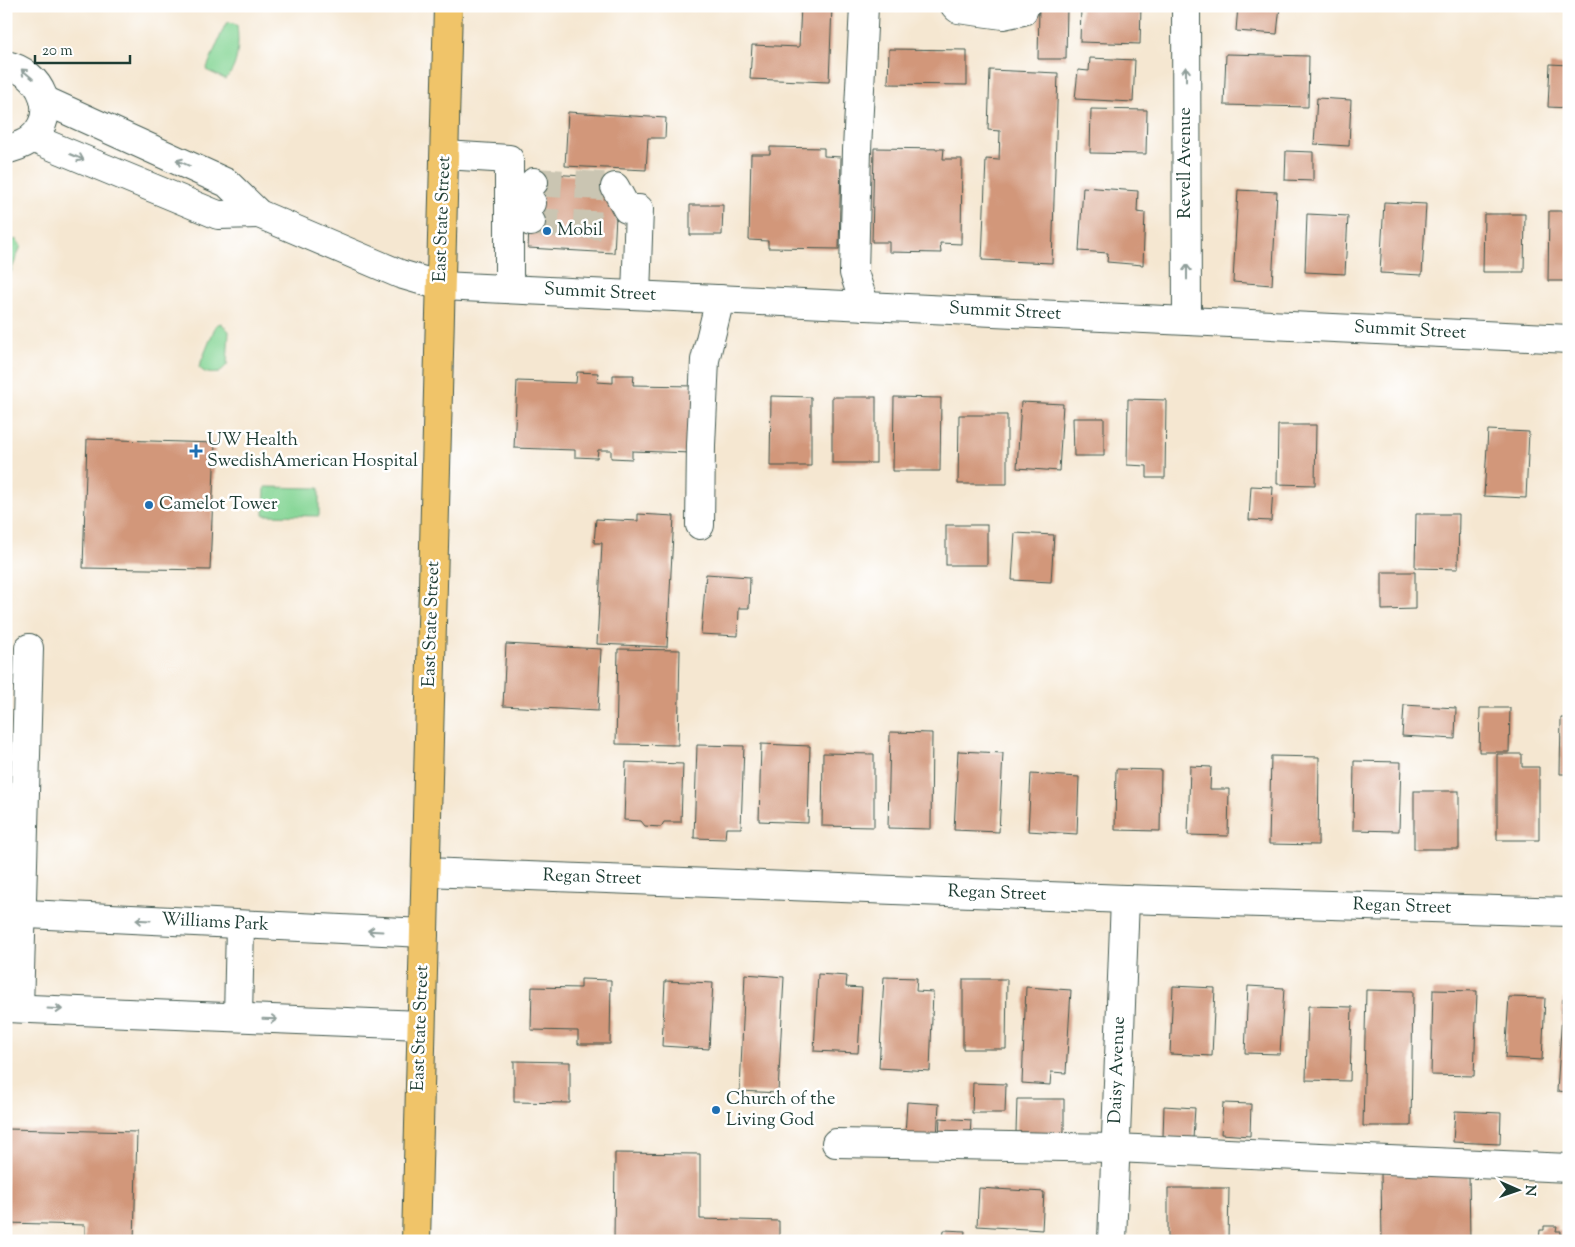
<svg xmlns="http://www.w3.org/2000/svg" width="1575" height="1247" font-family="'Sorts Mill Goudy',serif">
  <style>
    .green { fill: #85d595; stroke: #528964 }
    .building { fill: #d2977a }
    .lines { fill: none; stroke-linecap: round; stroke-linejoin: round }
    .minor-tunnel { stroke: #cac5b2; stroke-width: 28; stroke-dasharray: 28 14; stroke-linecap: butt }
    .minor-casing { stroke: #3f564c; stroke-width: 30 }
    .major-casing { stroke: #3f564c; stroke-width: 30 }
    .minor { stroke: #fff; stroke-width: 28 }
    .major { stroke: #f0c469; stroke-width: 28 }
    .oneway { stroke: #8f9e9a }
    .poi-dot { fill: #1f6fb2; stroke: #fff; stroke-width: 2 }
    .labels { text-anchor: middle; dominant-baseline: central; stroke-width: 5; stroke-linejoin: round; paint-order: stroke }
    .street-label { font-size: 18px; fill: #1f3d34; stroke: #fff }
    .poi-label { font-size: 18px; fill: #1f3d34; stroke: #fff; text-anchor: start }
  </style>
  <rect width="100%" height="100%" fill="#fff"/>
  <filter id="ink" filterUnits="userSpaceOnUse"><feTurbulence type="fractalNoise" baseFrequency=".02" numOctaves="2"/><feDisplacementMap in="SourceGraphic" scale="10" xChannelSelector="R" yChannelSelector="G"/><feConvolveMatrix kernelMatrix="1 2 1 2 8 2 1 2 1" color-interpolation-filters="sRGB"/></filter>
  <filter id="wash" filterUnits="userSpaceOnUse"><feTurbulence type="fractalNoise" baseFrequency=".0096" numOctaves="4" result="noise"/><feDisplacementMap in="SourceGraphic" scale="20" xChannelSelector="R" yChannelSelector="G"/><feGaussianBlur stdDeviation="1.12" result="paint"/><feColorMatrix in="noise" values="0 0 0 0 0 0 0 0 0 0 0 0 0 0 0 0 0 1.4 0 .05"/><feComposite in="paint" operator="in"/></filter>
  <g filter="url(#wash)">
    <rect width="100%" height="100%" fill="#f5e7d1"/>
    <g class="green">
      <path d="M 229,22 L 234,23 L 237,25 C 239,42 239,68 225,79 L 206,70 L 225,25 Z"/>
      <path d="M 10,239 L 17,240 L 21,246 L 6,284 L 6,243 Z"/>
      <path d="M 221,323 L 229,331 L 227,365 L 219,373 C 211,374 204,374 199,367 L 216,325 Z"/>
      <path d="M 265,487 L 319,488 L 319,516 L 264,515 Z"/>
    </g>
    <g id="blocks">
      <g class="building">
        <path d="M 801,6 L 832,6 L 829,82 L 750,79 L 752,45 L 799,47 Z"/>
        <path d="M 1039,6 L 1067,6 L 1066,59 L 1038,59 Z"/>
        <path d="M 1081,6 L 1141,6 L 1140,44 L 1080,42 Z"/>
        <path d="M 1238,6 L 1280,6 L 1277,34 L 1236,31 Z"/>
        <path d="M 889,49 L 967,50 L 967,85 L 888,84 Z"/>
        <path d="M 1226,54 L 1309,56 L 1308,107 L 1224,105 Z"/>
        <path d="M 1090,58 L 1135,60 L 1133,102 L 1075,99 L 1078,70 L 1089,71 Z"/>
        <path d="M 1550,64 L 1569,65 L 1569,108 L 1548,107 Z"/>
        <path d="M 990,70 L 1058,73 L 1052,263 L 982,260 L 986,159 L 999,160 L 1000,131 L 988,130 Z"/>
        <path d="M 1317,98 L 1351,100 L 1349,146 L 1314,144 Z"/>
        <path d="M 1091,109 L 1147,110 L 1146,154 L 1090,153 Z"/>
        <path d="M 568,112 L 666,118 L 665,138 L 648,138 L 646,170 L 565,166 Z"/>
        <path d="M 770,147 L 824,148 L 824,156 L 841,157 L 839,249 L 768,248 L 768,241 L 749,240 L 751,154 L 770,154 Z"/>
        <path d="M 874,148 L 944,149 L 943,159 L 962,159 L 961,244 L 940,243 L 941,253 L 889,252 L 889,242 L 872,242 Z"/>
        <path d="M 1286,151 L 1313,152 L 1313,181 L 1285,180 Z"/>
        <path d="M 532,173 L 618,178 L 614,253 L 528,248 Z"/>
        <path d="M 1083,187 L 1138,191 L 1137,212 L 1145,213 L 1143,265 L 1107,262 L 1108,253 L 1079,251 Z"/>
        <path d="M 1238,190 L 1277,192 L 1272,285 L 1233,282 Z"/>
        <path d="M 1384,202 L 1426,204 L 1422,275 L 1380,273 Z"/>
        <path d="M 690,205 L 723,205 L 722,235 L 690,235 Z"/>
        <path d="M 1549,211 L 1569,211 L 1569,281 L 1548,281 Z"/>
        <path d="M 1307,214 L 1348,216 L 1345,274 L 1305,272 Z"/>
        <path d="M 1484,214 L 1525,214 L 1524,272 L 1483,272 Z"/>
        <path d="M 577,372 L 598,373 L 597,382 L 613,383 L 613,375 L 634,375 L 633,385 L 695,386 L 692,453 L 632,451 L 632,459 L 611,458 L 611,450 L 598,450 L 597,458 L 575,457 L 575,450 L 514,448 L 517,381 L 576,383 Z"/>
        <path d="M 771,396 L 811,397 L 811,466 L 770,466 Z"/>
        <rect x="832" y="397" width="44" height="66"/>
        <path d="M 894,397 L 941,398 L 940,471 L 893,471 Z"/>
        <path d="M 1128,399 L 1166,400 L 1165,478 L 1147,478 L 1147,466 L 1127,465 Z"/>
        <path d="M 1021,402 L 1063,404 L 1059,471 L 1017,468 Z"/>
        <path d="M 959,415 L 1007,415 L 1007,484 L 958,484 Z"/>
        <path d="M 1073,418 L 1104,418 L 1104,456 L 1074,456 Z"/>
        <path d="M 1278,425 L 1316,425 L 1315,485 L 1277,484 Z"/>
        <path d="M 1488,430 L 1529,432 L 1526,498 L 1484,496 Z"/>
        <path d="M 87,439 L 215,443 L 210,570 L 83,568 Z"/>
        <path d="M 1251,486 L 1273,487 L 1271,521 L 1249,520 Z"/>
        <path d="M 638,514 L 674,516 L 667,647 L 597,644 L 602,543 L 594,543 L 596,519 L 638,521 Z"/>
        <path d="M 1416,514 L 1459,514 L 1458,569 L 1415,568 Z"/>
        <rect x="946" y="525" width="41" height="40"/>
        <path d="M 1015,533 L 1054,535 L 1051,582 L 1012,580 Z"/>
        <rect x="1566" y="568" width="3" height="60"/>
        <path d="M 1382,572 L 1415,572 L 1415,609 L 1382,610 Z"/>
        <path d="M 706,574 L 750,577 L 749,608 L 739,608 L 738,636 L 701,634 Z"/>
        <path d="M 506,644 L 601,649 L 598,711 L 503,706 Z"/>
        <path d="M 618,649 L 680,650 L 678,745 L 616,744 Z"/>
        <path d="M 1404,705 L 1456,708 L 1455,739 L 1402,736 Z"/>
        <path d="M 1480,708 L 1510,708 L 1509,752 L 1479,752 Z"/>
        <path d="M 1561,718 L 1569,718 L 1569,774 L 1560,774 Z"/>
        <path d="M 890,732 L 932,733 L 931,829 L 888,828 Z"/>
        <path d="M 761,744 L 810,746 L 808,823 L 759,821 Z"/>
        <path d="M 697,745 L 744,746 L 741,828 L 726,828 L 725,839 L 694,838 Z"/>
        <path d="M 958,751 L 1003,753 L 999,832 L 954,830 Z"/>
        <path d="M 823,753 L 874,754 L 874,827 L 822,826 Z"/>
        <path d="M 1497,754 L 1522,754 L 1522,767 L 1539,767 L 1539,840 L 1497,840 Z"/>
        <path d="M 1271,756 L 1319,757 L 1318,845 L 1269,844 Z"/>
        <path d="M 1354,761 L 1401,762 L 1399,831 L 1353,830 Z"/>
        <path d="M 626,762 L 683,764 L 681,822 L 664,822 L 661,827 L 645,826 L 641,821 L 624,820 Z"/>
        <path d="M 1190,766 L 1211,767 L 1210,789 L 1229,789 L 1228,836 L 1188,835 Z"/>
        <path d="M 1116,769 L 1161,770 L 1160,831 L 1115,830 Z"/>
        <path d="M 1031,774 L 1079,777 L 1077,834 L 1028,831 Z"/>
        <rect x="1414" y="791" width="45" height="58"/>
        <path d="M 745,974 L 784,977 L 778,1093 L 740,1091 Z"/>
        <path d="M 818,974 L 847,976 L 846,987 L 862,988 L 858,1053 L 814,1051 Z"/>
        <path d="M 884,977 L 917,978 L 916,991 L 933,992 L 930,1071 L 879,1068 Z"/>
        <path d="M 581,979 L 611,980 L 610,1044 L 578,1044 L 578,1031 L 531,1030 L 532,987 L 581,988 Z"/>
        <path d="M 963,979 L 1007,979 L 1006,1049 L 963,1049 Z"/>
        <path d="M 665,981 L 713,983 L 709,1049 L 662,1046 Z"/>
        <path d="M 1173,986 L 1215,988 L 1212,1056 L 1170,1054 Z"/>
        <path d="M 1248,986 L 1284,988 L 1280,1054 L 1245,1053 Z"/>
        <path d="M 1026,987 L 1071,990 L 1066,1073 L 1051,1072 L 1050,1085 L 1022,1083 Z"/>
        <path d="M 1366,990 L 1413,991 L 1411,1126 L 1363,1126 Z"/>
        <path d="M 1433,990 L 1477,991 L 1474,1076 L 1431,1075 Z"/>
        <path d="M 1509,997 L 1545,998 L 1542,1060 L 1505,1058 Z"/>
        <path d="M 1563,999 L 1569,999 L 1569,1092 L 1557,1091 Z"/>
        <path d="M 1308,1006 L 1352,1007 L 1350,1081 L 1306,1080 Z"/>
        <path d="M 514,1061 L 570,1062 L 570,1103 L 514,1102 Z"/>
        <path d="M 973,1083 L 1006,1084 L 1005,1113 L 972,1113 Z"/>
        <path d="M 1017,1099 L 1064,1099 L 1064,1133 L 1016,1132 Z"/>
        <path d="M 907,1102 L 939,1104 L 937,1137 L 905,1135 Z"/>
        <path d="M 1223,1103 L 1251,1104 L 1250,1136 L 1221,1134 Z"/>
        <path d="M 1164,1106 L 1195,1108 L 1193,1139 L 1163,1137 Z"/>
        <path d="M 1455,1111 L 1501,1113 L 1500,1144 L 1453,1142 Z"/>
        <path d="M 940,1118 L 971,1120 L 970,1138 L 939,1136 Z"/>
        <path d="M 6,1129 L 137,1132 L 134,1241 L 85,1241 L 85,1225 L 6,1223 Z"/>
        <path d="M 615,1153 L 700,1154 L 700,1219 L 779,1221 L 779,1241 L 614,1241 Z"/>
        <path d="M 1381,1173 L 1469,1173 L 1470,1241 L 1382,1241 Z"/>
        <path d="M 979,1188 L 1044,1192 L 1042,1230 L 977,1226 Z"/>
        <path d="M 1168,1188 L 1229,1188 L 1228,1239 L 1168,1238 Z"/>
        <path d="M 1544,1226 L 1557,1226 L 1556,1231 L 1561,1231 L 1560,1241 L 1539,1241 L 1540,1230 L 1544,1230 Z"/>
        <path d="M 944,1230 L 965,1231 L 964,1241 L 943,1241 Z"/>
      </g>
    </g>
  </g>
  <g filter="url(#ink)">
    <use href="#blocks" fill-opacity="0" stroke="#3f564c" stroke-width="1"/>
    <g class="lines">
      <g class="minor-tunnel">
        <path d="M 534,182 L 615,187"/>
        <path d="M 531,222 L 613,226"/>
      </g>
      <defs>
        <g id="minor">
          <path d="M 864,6 L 857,150 L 854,273 L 865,306"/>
          <path d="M 955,6 L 958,9 L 1003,15 L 1023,11 L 1025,6"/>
          <path d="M 1186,6 L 1187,320"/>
          <path d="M 6,65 C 41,72 60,113 31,139 C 24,145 15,147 6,150"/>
          <path d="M 44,100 L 227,183 L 259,214 L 400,274 L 441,286 L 1569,339"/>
          <path d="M 32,138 L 218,215 L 259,214"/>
          <path d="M 445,155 L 509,159 L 509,202"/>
          <path d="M 615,187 L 627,209 L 639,209 L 636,295"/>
          <path d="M 532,203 L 517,202 L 534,182"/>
          <path d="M 509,289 L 509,202 L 517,202 L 531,222"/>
          <path d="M 700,525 L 701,445 L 705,360 L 720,299"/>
          <path d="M 426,872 L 1125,899 L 1569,912"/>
          <path d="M 6,913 L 424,933"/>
          <path d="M 6,1008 L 421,1025"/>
          <path d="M 19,1008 L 29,648"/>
          <path d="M 238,1017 L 240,925"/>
          <path d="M 836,1143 L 1115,1148 L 1569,1168"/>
          <path d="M 1112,1241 L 1125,899"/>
        </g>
        <path id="major" d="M 416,1241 L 448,6"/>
      </defs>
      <use href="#minor" class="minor-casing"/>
      <use href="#major" class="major-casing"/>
      <use href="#minor" class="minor"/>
      <use href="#major" class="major"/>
    </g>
    <defs><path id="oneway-shaft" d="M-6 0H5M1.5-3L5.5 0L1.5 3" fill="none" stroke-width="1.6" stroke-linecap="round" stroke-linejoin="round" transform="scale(1.25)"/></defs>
    <g class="oneway">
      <use href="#oneway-shaft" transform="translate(27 74) rotate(-140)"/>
      <use href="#oneway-shaft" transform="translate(1186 74) rotate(-90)"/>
      <use href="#oneway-shaft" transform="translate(77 157) rotate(23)"/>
      <use href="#oneway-shaft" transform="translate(183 163) rotate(-156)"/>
      <use href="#oneway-shaft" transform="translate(1187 272) rotate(-90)"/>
      <use href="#oneway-shaft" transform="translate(143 920) rotate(-177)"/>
      <use href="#oneway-shaft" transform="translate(375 931) rotate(-177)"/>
      <use href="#oneway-shaft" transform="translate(55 1009) rotate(3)"/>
      <use href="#oneway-shaft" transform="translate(270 1019) rotate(2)"/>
    </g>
  </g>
  <g class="poi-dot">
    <circle cx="547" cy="231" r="5"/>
    <path d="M193.5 443.5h5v5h5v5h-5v5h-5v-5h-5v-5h5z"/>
    <circle cx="149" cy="505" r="5"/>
    <circle cx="716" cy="1110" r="5"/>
  </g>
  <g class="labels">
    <g class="street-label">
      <text transform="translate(1186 163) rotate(-90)">Revell Avenue</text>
      <text transform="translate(443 219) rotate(-88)">East State Street</text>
      <text transform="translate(600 293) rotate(3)">Summit Street</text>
      <text transform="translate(1005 312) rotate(3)">Summit Street</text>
      <text transform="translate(1410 331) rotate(3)">Summit Street</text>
      <text transform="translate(432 624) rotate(-88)">East State Street</text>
      <text transform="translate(592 878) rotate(2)">Regan Street</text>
      <text transform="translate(997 894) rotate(2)">Regan Street</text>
      <text transform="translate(1402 907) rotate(2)">Regan Street</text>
      <text transform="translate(215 923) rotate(3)">Williams Park</text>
      <text transform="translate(421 1028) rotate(-88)">East State Street</text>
      <text transform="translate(1118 1070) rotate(-88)">Daisy Avenue</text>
    </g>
    <g class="poi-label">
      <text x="557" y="231">Mobil</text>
      <text x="207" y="441">UW Health<tspan x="207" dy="21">SwedishAmerican Hospital</tspan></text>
      <text x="159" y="505">Camelot Tower</text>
      <text x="726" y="1100">Church of the<tspan x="726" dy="21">Living God</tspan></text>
    </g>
  </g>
  <rect width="1575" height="1247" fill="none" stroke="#fff" stroke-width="25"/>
  <g transform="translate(1518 1190) rotate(92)" stroke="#ffffff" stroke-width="4" paint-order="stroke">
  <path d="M0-4L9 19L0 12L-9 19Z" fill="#1f3d34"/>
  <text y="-8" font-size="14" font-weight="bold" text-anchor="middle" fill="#1f3d34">N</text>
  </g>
  <path d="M35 55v8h95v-8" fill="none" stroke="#1f3d34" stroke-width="2.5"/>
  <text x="42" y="55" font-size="15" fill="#1f3d34" stroke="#ffffff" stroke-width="4" paint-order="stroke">20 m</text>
</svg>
